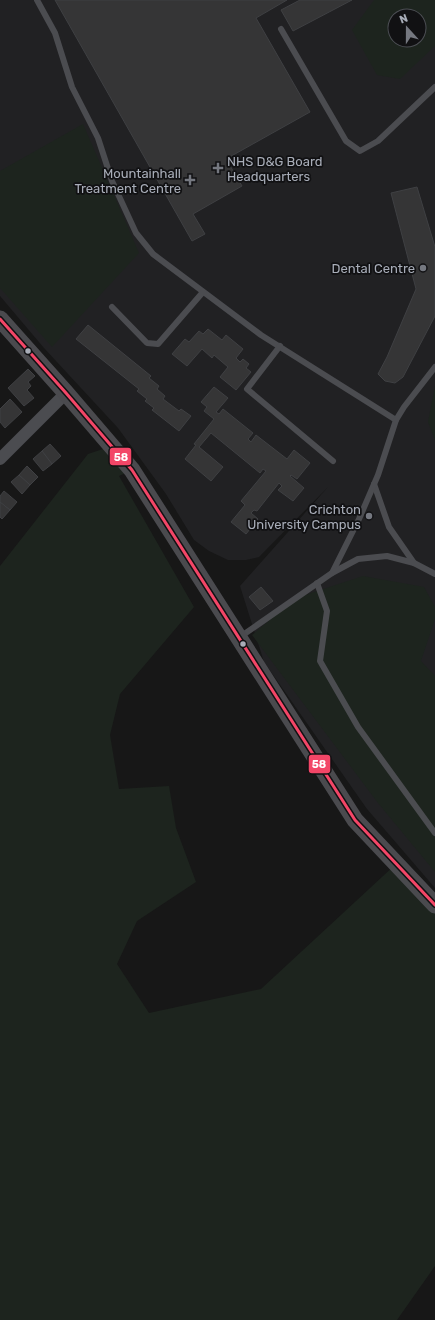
<svg xmlns="http://www.w3.org/2000/svg" width="435" height="1320" font-family="Rubik,sans-serif">
  <style>
    .built { fill: #212123; fill-rule: evenodd }
    .green { fill: #1d241e; fill-rule: evenodd }
    .building { fill: #353536; stroke: #3f4043 }
    .lines { fill: none; stroke-linecap: round; stroke-linejoin: round }
    .lane { stroke: #4b4c50; stroke-width: 6 }
    .street { stroke: #4b4c50; stroke-width: 12 }
    .secondary { stroke: #4a4a4e; stroke-width: 17 }
    .bus-1-casing { stroke: #111113; stroke-width: 6 }
    .bus-1 { stroke: #f34667; stroke-width: 3 }
    .poi-dot { fill: #757880; stroke: #111113; stroke-width: 1.5 }
    .bus-dot { fill: #a8adb8; stroke: #111113; stroke-width: 1.5 }
    .labels { text-anchor: middle; dominant-baseline: central; stroke-width: 3.5; stroke-linejoin: round; paint-order: stroke }
    .poi-label { font-size: 13px; fill: #a8adb8; stroke: #111113; text-anchor: end }
    .line-badge { stroke: #111113; stroke-width: 1.5 }
    .badge-label { font-size: 11px; text-anchor: middle; font-weight: bold; fill: #fff }
  </style>
  <rect width="100%" height="100%" fill="#171717"/>
  <path class="built" d="M 0,0 L 435,0 L 435,888 L 367,809 L 264,662 L 240,586 L 328,487 L 259,557 L 246,560 L 228,560 L 209,551 L 194,540 L 166,494 L 118,428 L 44,348 L 0,296 ZM 395,16 L 419,16 L 419,40 L 395,40 Z"/>
  <g class="green">
    <path d="M 374,0 L 435,0 L 435,46 L 400,79 L 377,75 L 352,30 ZM 395,16 L 419,16 L 419,40 L 395,40 Z"/>
    <path d="M 83,124 L 139,253 L 52,347 L 0,288 L 0,171 Z"/>
    <path d="M 435,386 L 435,440 L 428,422 Z"/>
    <path d="M 112,446 L 132,470 L 119,476 L 194,607 L 120,694 L 110,735 L 119,789 L 169,786 L 176,828 L 196,882 L 137,921 L 117,964 L 149,1013 L 261,989 L 396,864 L 435,905 L 435,1266 L 397,1320 L 0,1320 L 0,566 L 88,454 Z"/>
    <path d="M 363,576 L 424,587 L 435,607 L 435,619 L 421,661 L 435,676 L 435,872 L 378,803 L 252,635 L 296,598 Z"/>
  </g>
  <g class="building">
    <path d="M 55,0 L 287,0 L 256,18 L 310,112 L 226,159 L 242,186 L 193,214 L 205,234 L 192,241 Z"/>
    <path d="M 300,0 L 352,0 L 293,31 L 281,10 Z"/>
    <path d="M 417,187 L 435,247 L 435,316 L 403,377 L 395,383 L 385,381 L 378,374 L 387,357 L 416,289 L 391,193 Z"/>
    <path d="M 88,325 L 151,376 L 149,378 L 159,386 L 157,389 L 165,396 L 163,399 L 179,411 L 181,409 L 191,416 L 179,431 L 152,410 L 154,408 L 145,401 L 147,399 L 137,391 L 139,389 L 76,339 Z"/>
    <path d="M 208,329 L 222,340 L 226,335 L 243,349 L 236,358 L 240,362 L 243,359 L 249,364 L 246,368 L 251,372 L 236,390 L 220,377 L 228,367 L 214,355 L 212,358 L 202,349 L 187,366 L 172,354 L 185,339 L 189,342 L 199,331 L 203,334 Z"/>
    <path d="M 28,369 L 35,376 L 28,382 L 31,386 L 27,390 L 34,398 L 24,406 L 8,388 Z"/>
    <path d="M 214,387 L 228,398 L 216,412 L 219,414 L 223,409 L 253,433 L 248,439 L 251,442 L 256,435 L 287,459 L 294,450 L 310,463 L 297,479 L 291,475 L 290,476 L 304,488 L 293,501 L 278,490 L 282,486 L 279,483 L 257,511 L 254,510 L 251,513 L 258,519 L 246,534 L 231,522 L 245,505 L 241,501 L 266,471 L 263,469 L 260,473 L 211,433 L 199,447 L 223,467 L 211,481 L 185,459 L 196,445 L 194,444 L 214,419 L 204,411 L 207,407 L 201,402 Z"/>
    <path d="M 10,399 L 22,412 L 5,428 L 0,422 L 0,409 Z"/>
    <path d="M 50,444 L 61,456 L 52,464 L 42,451 Z"/>
    <path d="M 42,451 L 52,464 L 43,471 L 33,459 Z"/>
    <path d="M 27,466 L 38,477 L 30,485 L 19,475 Z"/>
    <path d="M 19,475 L 30,485 L 22,494 L 11,482 Z"/>
    <path d="M 4,491 L 17,502 L 10,510 L 0,502 L 0,496 Z"/>
    <path d="M 0,502 L 10,510 L 2,519 L 0,517 Z"/>
    <path d="M 261,587 L 273,601 L 260,610 L 249,597 Z"/>
  </g>
  <g class="lines">
    <g class="lane">
      <path d="M 37,0 L 55,33 L 72,87 L 98,138 L 112,181 L 136,233 L 153,254 L 261,335 L 396,420"/>
      <path d="M 281,29 L 346,141 L 360,151 L 378,141 L 435,87"/>
      <path d="M 112,307 L 147,343 L 158,344 L 203,292"/>
      <path d="M 280,346 L 247,389 L 333,461"/>
      <path d="M 374,484 L 389,527 L 414,563"/>
      <path d="M 332,573 L 359,519 L 378,475 L 396,420 L 404,407 L 435,367"/>
      <path d="M 317,583 L 327,611 L 320,661 L 358,727 L 435,833"/>
      <path d="M 240,637 L 332,573 L 358,559 L 387,556 L 414,563 L 435,574"/>
    </g>
    <path class="street" d="M 0,459 L 66,393"/>
    <path class="secondary" d="M 0,319 L 66,393 L 132,470 L 355,820 L 435,905"/>
    <defs>
      <path id="bus-1" d="M 0,319 L 66,393 L 132,470 L 355,820 L 435,905"/>
    </defs>
    <use href="#bus-1" class="bus-1-casing"/>
    <use href="#bus-1" class="bus-1"/>
  </g>
  <g class="poi-dot">
    <path d="M216 162h4v4h4v4h-4v4h-4v-4h-4v-4h4z"/>
    <path d="M188 174h4v4h4v4h-4v4h-4v-4h-4v-4h4z"/>
    <circle cx="423" cy="268" r="4"/>
    <circle cx="369" cy="516" r="4"/>
  </g>
  <g class="bus-dot">
    <circle cx="28" cy="351" r="3.5"/>
    <circle cx="243" cy="644" r="3.5"/>
  </g>
  <g class="labels">
    <g class="poi-label">
      <text x="227" y="161" text-anchor="start">NHS D&amp;G Board<tspan x="227" dy="15">Headquarters</tspan></text>
      <text x="181" y="173">Mountainhall<tspan x="181" dy="15">Treatment Centre</tspan></text>
      <text x="415" y="268">Dental Centre</text>
      <text x="361" y="509">Crichton<tspan x="361" dy="15">University Campus</tspan></text>
    </g>
  </g>
  <g class="line-badge">
    <rect x="109" y="447" width="23" height="19" rx="4" fill="#f34667"/>
    <rect x="308" y="754" width="23" height="20" rx="4" fill="#f34667"/>
  </g>
  <g class="badge-label">
    <text x="121" y="461">58</text>
    <text x="319" y="768">58</text>
  </g>
  <g transform="translate(407 28) rotate(339)"><circle r="19" fill="#111113" stroke="#4d4f55"/>
  <path d="M0-3L7 15L0 10L-7 15Z" fill="#757880"/>
  <text y="-6" font-size="11" font-weight="bold" text-anchor="middle" fill="#a8adb8">N</text>
  </g>
</svg>
